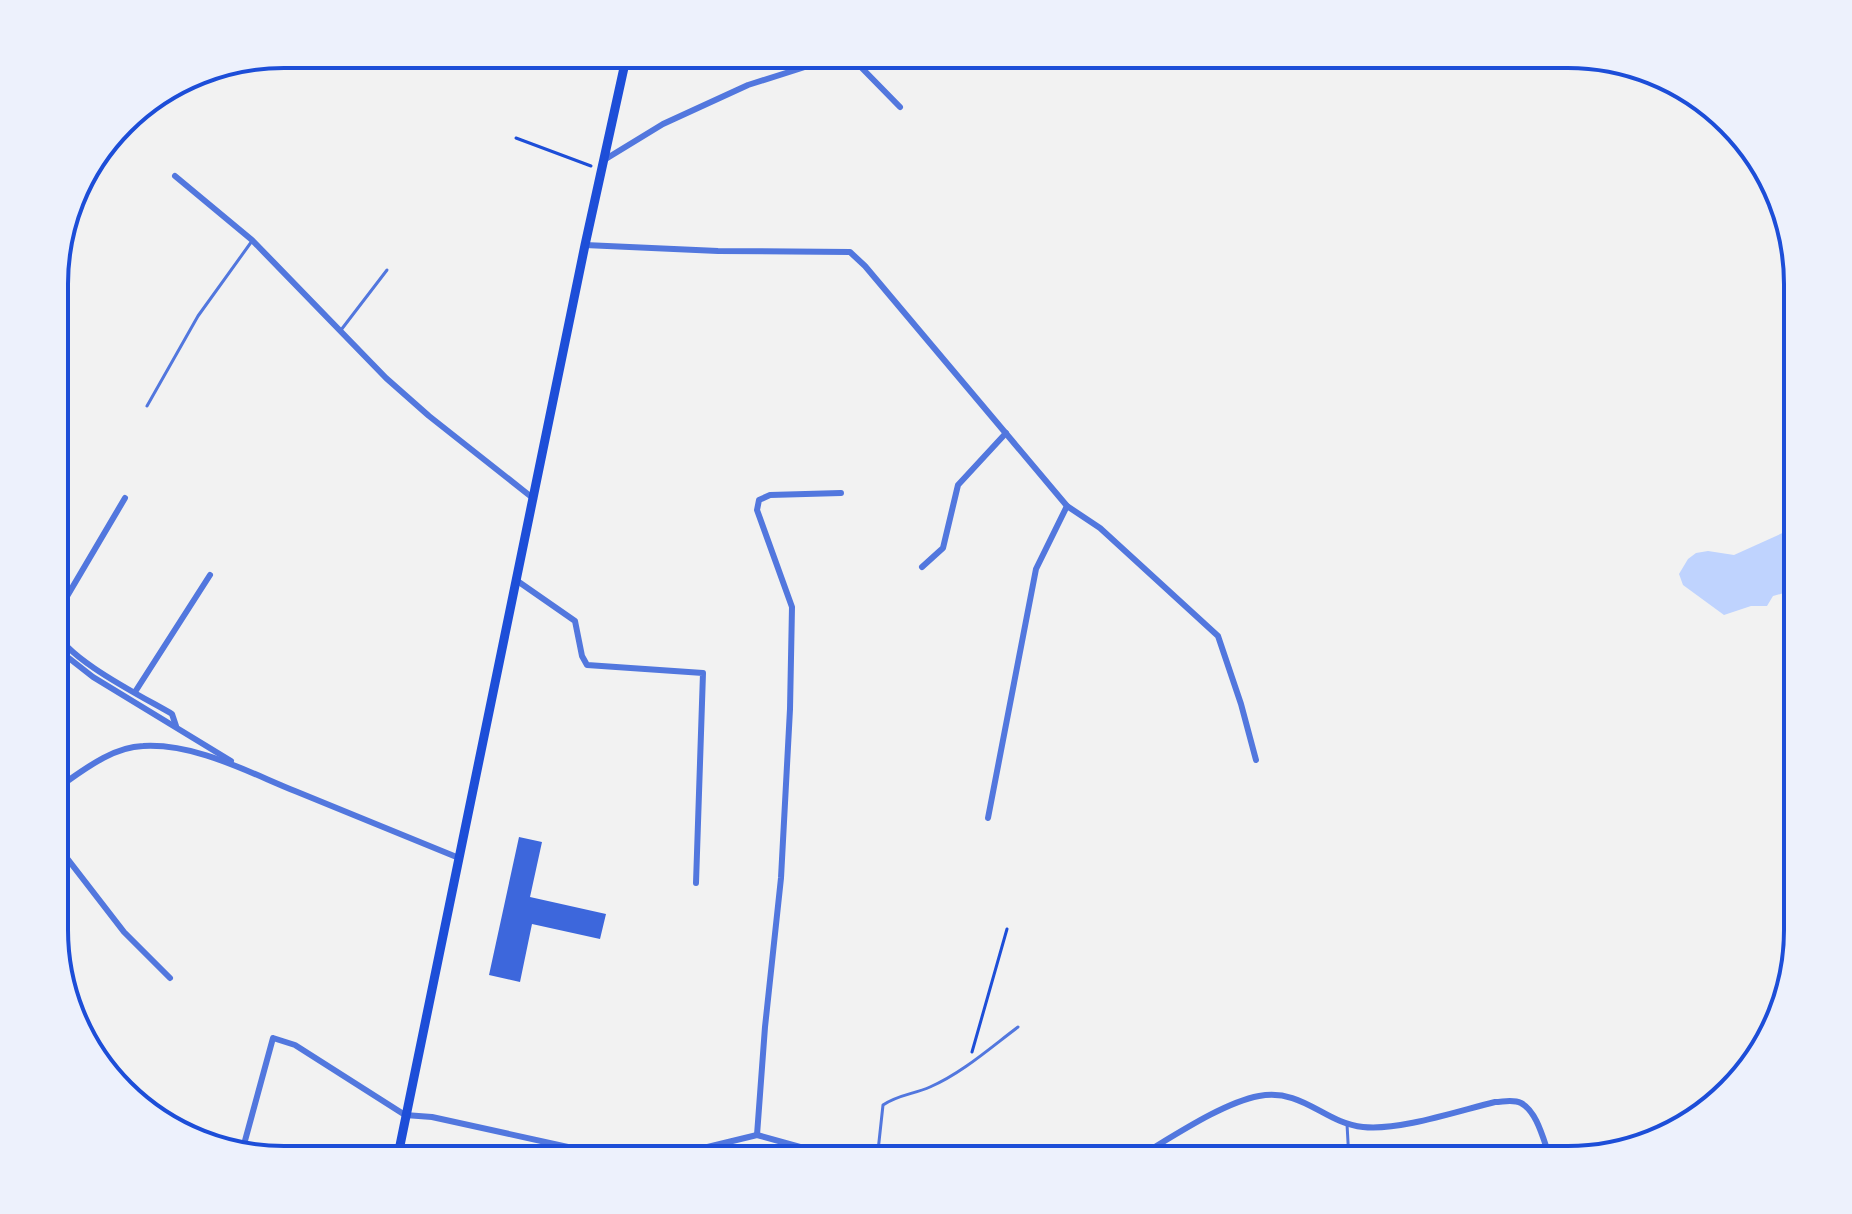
<svg xmlns="http://www.w3.org/2000/svg" width="1852" height="1214" font-family="'Work Sans',sans-serif">
  <style>
    .water { fill: #bfd3fe }
    .building { fill: #3d67dc }
    .lines { fill: none; stroke-linecap: round; stroke-linejoin: round }
    .path { stroke: #1d4ed8; stroke-width: 3 }
    .service { stroke: #5277de; stroke-width: 3 }
    .minor { stroke: #5277de; stroke-width: 6 }
    .secondary { stroke: #1d4ed8; stroke-width: 9 }
    .rim { fill: none; stroke: #1d4ed8; stroke-width: 4 }
  </style>
  <rect width="100%" height="100%" fill="#f2f2f2"/>
  <path class="water" d="M 1798,526 L 1796,595 L 1784,593 L 1773,596 L 1767,606 L 1751,606 L 1724,615 L 1683,585 L 1679,574 L 1688,559 L 1696,553 L 1708,551 L 1734,555 Z"/>
  <path class="building" d="M 519,837 L 542,842 L 530,897 L 606,914 L 600,939 L 532,924 L 520,982 L 489,975 Z"/>
  <g class="lines">
    <g class="path">
      <path d="M 516,138 L 591,166"/>
      <path d="M 1786,519 L 1798,515"/>
      <path d="M 972,1052 L 1007,929"/>
    </g>
    <g class="service">
      <path d="M 341,330 L 387,270"/>
      <path d="M 147,406 L 198,316 L 252,241"/>
      <path d="M 1347,1124 L 1349,1160"/>
      <path d="M 877,1160 L 883,1105 C 897,1095 914,1094 930,1087 C 962,1073 990,1048 1018,1027"/>
    </g>
    <g class="minor">
      <path d="M 853,59 L 900,107"/>
      <path d="M 604,160 L 663,124 L 748,85 L 808,66 L 853,59 L 865,54"/>
      <path d="M 175,176 L 252,240 L 386,378 L 429,416 L 534,499"/>
      <path d="M 585,245 L 718,251 L 850,252 L 865,266 L 1067,506 L 1100,528 L 1218,636 L 1241,704 L 1256,760"/>
      <path d="M 922,567 L 943,548 L 958,485 L 1006,433"/>
      <path d="M 516,580 L 575,621 L 582,656 L 587,665 L 703,673 L 696,883"/>
      <path d="M 56,615 L 125,498"/>
      <path d="M 56,630 C 64,658 145,698 172,714 L 176,726"/>
      <path d="M 56,648 L 93,677 L 231,761"/>
      <path d="M 135,692 L 210,575"/>
      <path d="M 56,789 C 81,772 111,747 143,746 C 195,743 248,772 295,791 C 350,813 404,836 459,858"/>
      <path d="M 988,818 L 1036,569 L 1067,506"/>
      <path d="M 56,844 L 124,932 L 170,978"/>
      <path d="M 757,1135 L 765,1027 L 781,878 L 790,709 L 792,607 L 757,510 L 759,500 L 770,495 L 841,493"/>
      <path d="M 243,1148 L 273,1038 L 295,1045 L 405,1115 L 432,1117 L 618,1158 L 650,1160"/>
      <path d="M 654,1160 L 757,1135 L 847,1160"/>
      <path d="M 1133,1160 C 1168,1140 1221,1103 1259,1096 C 1303,1088 1324,1123 1363,1127 C 1399,1131 1458,1111 1495,1102 C 1503,1102 1513,1099 1521,1103 C 1538,1112 1544,1143 1551,1160"/>
    </g>
    <path class="secondary" d="M 397,1160 L 585,245 L 627,54"/>
  </g>
  <path d="M0 0H1852V1214H0ZM284 68H1568A216 216 0 0 1 1784 284V930A216 216 0 0 1 1568 1146H284A216 216 0 0 1 68 930V284A216 216 0 0 1 284 68Z" fill="#edf1fc" fill-rule="evenodd"/>
  <path class="rim" d="M284 68H1568A216 216 0 0 1 1784 284V930A216 216 0 0 1 1568 1146H284A216 216 0 0 1 68 930V284A216 216 0 0 1 284 68Z"/>
</svg>
